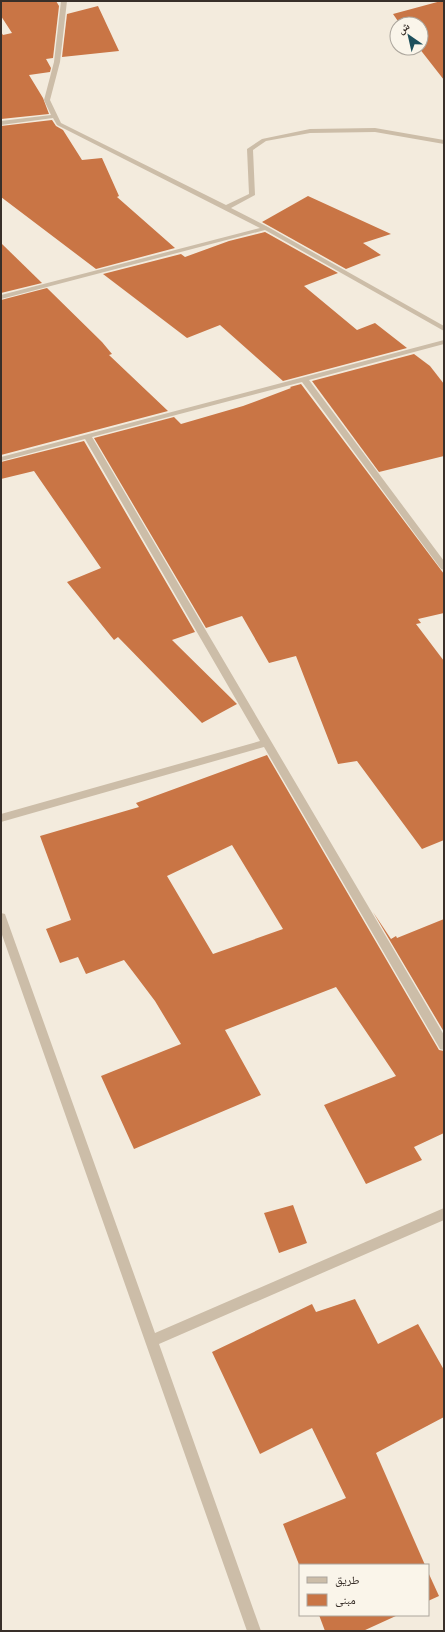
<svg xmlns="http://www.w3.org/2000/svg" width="445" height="1632" font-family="Poppins,'Noto Naskh Arabic',sans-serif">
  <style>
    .building { fill: #c97545; fill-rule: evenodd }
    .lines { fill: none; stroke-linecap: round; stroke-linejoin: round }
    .minor { fill: #ccbda8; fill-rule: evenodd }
  </style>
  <rect width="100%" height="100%" fill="#f3ebdd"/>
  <g class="building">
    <path d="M 1,1 L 56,1 L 59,6 L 53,58 L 46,59 L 51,68 L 50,72 L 29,75 L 43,98 L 49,114 L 1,119 L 1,32 L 3,35 L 12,33 L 1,16 Z"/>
    <path d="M 441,1 L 444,1 L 444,80 L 419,48 L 421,48 L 421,24 L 400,24 L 393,14 Z"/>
    <path d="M 98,6 L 119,51 L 62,57 L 67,14 Z"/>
    <path d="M 52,120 L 56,126 L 63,130 L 82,160 L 102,158 L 119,196 L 117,197 L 175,248 L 96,269 L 1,197 L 1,126 Z"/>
    <path d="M 308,196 L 391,234 L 363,243 L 381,255 L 346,269 L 262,222 Z"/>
    <path d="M 265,232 L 338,273 L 304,286 L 357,330 L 375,323 L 407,348 L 283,381 L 220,325 L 187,338 L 103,274 L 181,254 L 185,257 L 229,241 Z"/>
    <path d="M 1,243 L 42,283 L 1,293 Z"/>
    <path d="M 47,288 L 102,342 L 112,354 L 109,355 L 168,411 L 1,455 L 1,300 Z"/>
    <path d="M 414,354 L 430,366 L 444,384 L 444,456 L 379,472 L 312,381 Z"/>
    <path d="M 301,384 L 444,574 L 444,613 L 418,619 L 421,623 L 416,624 L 444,661 L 444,840 L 422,849 L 357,761 L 338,764 L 296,656 L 269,663 L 242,616 L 206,628 L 94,438 L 174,417 L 181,424 L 243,406 L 291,388 L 290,387 Z"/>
    <path d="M 84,441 L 195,632 L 172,640 L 237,704 L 202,723 L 118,637 L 114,640 L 67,582 L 101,568 L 34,471 L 1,479 L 1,462 Z"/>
    <path d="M 267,755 L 439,1050 L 444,1051 L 444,1133 L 414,1147 L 422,1160 L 366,1184 L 324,1105 L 396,1076 L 336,987 L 225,1030 L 261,1095 L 134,1149 L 101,1076 L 181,1044 L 155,1001 L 124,960 L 86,974 L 78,957 L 60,963 L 46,929 L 71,920 L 40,836 L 139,807 L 136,803 ZM 232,845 L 283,929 L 213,954 L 167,876 Z"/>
    <path d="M 373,912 L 391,939 L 396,936 L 397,938 L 444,919 L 444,1032 Z"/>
    <path d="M 293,1205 L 307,1243 L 279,1253 L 264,1213 Z"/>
    <path d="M 355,1299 L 378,1344 L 418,1324 L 444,1370 L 444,1417 L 376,1453 L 425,1565 L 300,1565 L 300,1567 L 283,1524 L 346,1498 L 312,1428 L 260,1454 L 212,1352 L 312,1304 L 316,1312 Z"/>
    <path d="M 428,1572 L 439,1596 L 428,1601 Z"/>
    <path d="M 319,1615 L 398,1615 L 363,1631 L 325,1631 Z"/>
  </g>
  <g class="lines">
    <g class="minor">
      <path d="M 61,1 L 67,1 L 60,62 L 50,100 L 61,123 L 226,205 L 249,194 L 247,149 L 262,139 L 310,129 L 375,128 L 444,140 L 444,144 L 375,132 L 310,133 L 266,141 L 253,150 L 255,195 L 231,208 L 268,227 L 444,326 L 444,331 L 265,230 L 1,299 L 1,295 L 260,228 L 57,125 L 53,118 L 1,125 L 1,121 L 51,115 L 44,100 L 54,62 Z"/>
      <path d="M 444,340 L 444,344 L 309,380 L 444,561 L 444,570 L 441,569 L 302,382 L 92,437 L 444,1035 L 444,1050 L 440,1049 L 264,747 L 1,822 L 1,814 L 260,741 L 85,439 L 1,461 L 1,457 Z"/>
      <path d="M 1,913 L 5,914 L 6,917 L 155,1333 L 444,1208 L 444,1220 L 159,1344 L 261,1631 L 247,1631 L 1,932 Z"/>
    </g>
  </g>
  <rect width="445" height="1632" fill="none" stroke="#382f29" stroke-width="4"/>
  <rect x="299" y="1564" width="130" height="52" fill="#faf5ea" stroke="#aca69d"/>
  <rect x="307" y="1577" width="20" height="6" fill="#ccbda8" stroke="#aca69d"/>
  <text x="335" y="1584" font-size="12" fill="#382f29">طريق</text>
  <rect x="307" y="1594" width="20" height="12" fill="#c97545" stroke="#aca69d"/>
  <text x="335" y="1604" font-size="12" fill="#382f29">مبنى</text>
  <g transform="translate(409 36) rotate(326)"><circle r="19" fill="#faf5ea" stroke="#aca69d"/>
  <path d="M0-3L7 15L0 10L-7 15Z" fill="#1d4f5b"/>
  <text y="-6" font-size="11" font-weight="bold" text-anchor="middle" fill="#382f29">ش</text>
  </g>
</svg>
